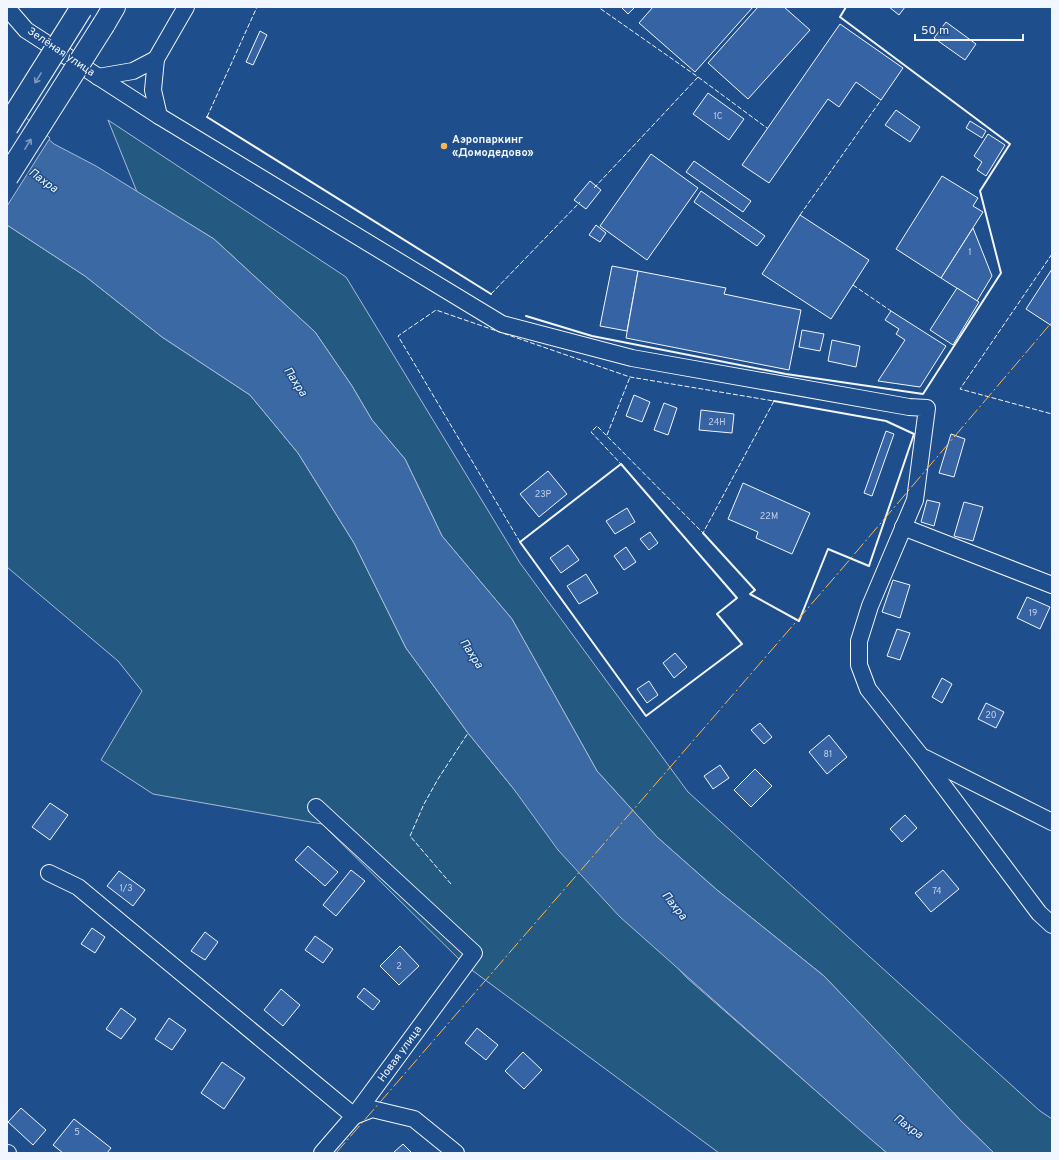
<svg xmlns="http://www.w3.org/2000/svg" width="1059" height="1160" font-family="Overpass,sans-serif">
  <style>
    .green { fill: #245a82; stroke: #a8bbd7 }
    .water { fill: #3b69a3; stroke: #a8bbd7 }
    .pier { fill: #1f4e8c; stroke: #a8bbd7 }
    .building { fill: #3563a3; stroke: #f2f6ff }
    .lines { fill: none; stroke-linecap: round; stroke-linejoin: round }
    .minor-casing { stroke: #f2f6ff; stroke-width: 18 }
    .highway-casing { stroke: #f2f6ff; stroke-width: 24 }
    .minor { stroke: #1f4e8c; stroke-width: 16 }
    .highway { stroke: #1f4e8c; stroke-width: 22 }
    .highway-bridge-casing { stroke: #f2f6ff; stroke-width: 24; stroke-linecap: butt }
    .highway-bridge { stroke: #1f4e8c; stroke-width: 22 }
    .fence { stroke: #f2f6ff; stroke-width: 1; stroke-dasharray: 5 2; stroke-linecap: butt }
    .wall { stroke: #f2f6ff; stroke-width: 2 }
    .power { stroke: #ffb74d; stroke-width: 1; stroke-dasharray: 14 3 2 3; stroke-linecap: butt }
    .oneway { stroke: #7e9ac0 }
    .poi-dot { fill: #ffb74d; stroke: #1f4e8c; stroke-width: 1.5 }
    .labels { text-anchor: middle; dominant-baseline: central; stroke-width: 3; stroke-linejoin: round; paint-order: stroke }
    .number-label { font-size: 9px; fill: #c3d1e8 }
    .street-label { font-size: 11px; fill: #f2f6ff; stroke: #1f4e8c }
    .poi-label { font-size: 11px; font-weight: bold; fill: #f2f6ff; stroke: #1f4e8c; text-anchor: start }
    .water-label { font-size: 12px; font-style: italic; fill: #f2f6ff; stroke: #1f4e8c }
  </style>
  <rect width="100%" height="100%" fill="#1f4e8c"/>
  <g class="green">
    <path d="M 108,120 L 346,277 L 520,563 L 688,792 L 1040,1111 L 1052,1119 L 1052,1153 L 994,1153 L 961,1121 L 824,976 L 717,890 L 657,837 L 597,771 L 512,619 L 442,536 L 405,459 L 372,420 L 352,386 L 315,332 L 214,239 L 137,192 Z"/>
    <path d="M 7,225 L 85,276 L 162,337 L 250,395 L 298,453 L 354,543 L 406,648 L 468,733 L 513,788 L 687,978 L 887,1153 L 719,1153 L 465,965 L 322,824 L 153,794 L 101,760 L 142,691 L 118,661 L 7,567 Z"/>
  </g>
  <path class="water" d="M 7,104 L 54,144 L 96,166 L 214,239 L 315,332 L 352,386 L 372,420 L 405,459 L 442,536 L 512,619 L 597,771 L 657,837 L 717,890 L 824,976 L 895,1050 L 961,1121 L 994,1153 L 887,1153 L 860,1130 L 620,917 L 558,850 L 513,788 L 468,733 L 406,648 L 354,543 L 298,453 L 250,395 L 162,337 L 85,276 L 7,225 Z"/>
  <path class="pier" d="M 7,102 L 50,138 L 7,206 Z"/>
  <g class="building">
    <path d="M 621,7 L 635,7 L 628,14 Z"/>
    <path d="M 653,7 L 753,7 L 695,72 L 639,23 Z"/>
    <path d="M 758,7 L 784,7 L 810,30 L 748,99 L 708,63 Z"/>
    <path d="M 889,7 L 905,7 L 899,15 Z"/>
    <path d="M 946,22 L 976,44 L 965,60 L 934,38 Z"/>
    <path d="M 840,24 L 903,68 L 881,100 L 856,82 L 839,107 L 828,99 L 769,183 L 742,165 Z"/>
    <path d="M 260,31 L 267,35 L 253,65 L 246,62 Z"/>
    <path d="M 708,93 L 744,119 L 729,140 L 693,114 Z"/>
    <path d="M 896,110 L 920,127 L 910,142 L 885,125 Z"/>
    <path d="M 970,121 L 986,131 L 982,138 L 966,128 Z"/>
    <path d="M 988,134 L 1005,145 L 986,176 L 977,170 L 982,162 L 974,156 Z"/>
    <path d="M 651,154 L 698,188 L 647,260 L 600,226 Z"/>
    <path d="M 694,161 L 751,201 L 743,212 L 686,172 Z"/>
    <path d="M 942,176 L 978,198 L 973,206 L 983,212 L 941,278 L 896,249 Z"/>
    <path d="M 590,181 L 601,190 L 586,209 L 574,200 Z"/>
    <path d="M 701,191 L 765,236 L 757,246 L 694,202 Z"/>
    <path d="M 800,215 L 869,260 L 831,319 L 762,274 Z"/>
    <path d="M 596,225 L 606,233 L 600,242 L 589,235 Z"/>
    <path d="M 973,228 L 992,276 L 977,301 L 941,278 Z"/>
    <path d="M 612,266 L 638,271 L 627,331 L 600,326 Z"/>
    <path d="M 1052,269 L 1052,326 L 1026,309 Z"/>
    <path d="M 638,271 L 726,288 L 724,294 L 801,310 L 789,370 L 626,338 Z"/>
    <path d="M 957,288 L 979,302 L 953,345 L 930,330 Z"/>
    <path d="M 891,311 L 946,346 L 920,387 L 878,381 L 905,340 L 896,334 L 899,329 L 885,320 Z"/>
    <path d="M 802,330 L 824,334 L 820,351 L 799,347 Z"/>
    <path d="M 832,340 L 860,346 L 856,367 L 828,361 Z"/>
    <path d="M 634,395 L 650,402 L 642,422 L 626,416 Z"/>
    <path d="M 664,403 L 677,408 L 668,435 L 654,430 Z"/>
    <path d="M 701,410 L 734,414 L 732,433 L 699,430 Z"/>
    <path d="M 886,431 L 894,434 L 872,496 L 864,493 Z"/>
    <path d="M 951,434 L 965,439 L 954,477 L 939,473 Z"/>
    <path d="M 548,471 L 567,494 L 539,517 L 520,494 Z"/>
    <path d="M 743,483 L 810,513 L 792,554 L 756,538 L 758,532 L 728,519 Z"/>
    <path d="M 927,500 L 940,503 L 934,526 L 921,522 Z"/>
    <path d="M 964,502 L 983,507 L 973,541 L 954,536 Z"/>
    <path d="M 627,508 L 635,522 L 615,534 L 606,521 Z"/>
    <path d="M 650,532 L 658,543 L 649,550 L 640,539 Z"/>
    <path d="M 568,545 L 579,560 L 561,573 L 550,558 Z"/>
    <path d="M 626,547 L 636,562 L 624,570 L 614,556 Z"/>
    <path d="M 586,574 L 598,593 L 579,604 L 567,586 Z"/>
    <path d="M 893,580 L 910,585 L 900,618 L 882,612 Z"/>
    <path d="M 1027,597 L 1050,607 L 1040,629 L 1017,618 Z"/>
    <path d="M 897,629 L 910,633 L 900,660 L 887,656 Z"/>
    <path d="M 675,653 L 687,667 L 674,678 L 663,663 Z"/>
    <path d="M 942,678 L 952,684 L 942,703 L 932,697 Z"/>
    <path d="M 649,681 L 658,695 L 647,703 L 637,689 Z"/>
    <path d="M 986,703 L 1004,712 L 996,728 L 978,719 Z"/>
    <path d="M 760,723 L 772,737 L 764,744 L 751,730 Z"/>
    <path d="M 829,735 L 847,757 L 827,774 L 809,752 Z"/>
    <path d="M 720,765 L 729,778 L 713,789 L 704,776 Z"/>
    <path d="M 755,769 L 772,786 L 751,807 L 734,790 Z"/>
    <path d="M 50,803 L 68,815 L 50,840 L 32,827 Z"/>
    <path d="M 905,815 L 917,828 L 902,842 L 890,829 Z"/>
    <path d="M 308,846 L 338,872 L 325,886 L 295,860 Z"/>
    <path d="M 351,870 L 365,881 L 336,916 L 323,905 Z"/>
    <path d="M 943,870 L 959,889 L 931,912 L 915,893 Z"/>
    <path d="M 119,871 L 145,890 L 133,906 L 107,886 Z"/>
    <path d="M 92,928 L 105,937 L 95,953 L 81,944 Z"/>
    <path d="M 205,932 L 218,942 L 205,960 L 191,951 Z"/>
    <path d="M 315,936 L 333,949 L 323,963 L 305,950 Z"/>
    <path d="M 400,946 L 419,966 L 399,985 L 380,966 Z"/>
    <path d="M 364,988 L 380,1001 L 373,1010 L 357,997 Z"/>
    <path d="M 281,989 L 300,1005 L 283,1026 L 264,1010 Z"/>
    <path d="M 121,1008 L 136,1019 L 121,1039 L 106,1029 Z"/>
    <path d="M 169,1018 L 186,1030 L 172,1050 L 155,1039 Z"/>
    <path d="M 477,1028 L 498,1045 L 486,1060 L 465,1043 Z"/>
    <path d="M 523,1052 L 542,1070 L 524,1089 L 505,1071 Z"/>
    <path d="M 222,1062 L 245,1078 L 224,1109 L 201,1093 Z"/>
    <path d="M 21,1108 L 46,1130 L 33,1145 L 8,1122 Z"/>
    <path d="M 74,1119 L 111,1148 L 107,1153 L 63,1153 L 53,1145 Z"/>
    <path d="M 403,1144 L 412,1153 L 393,1153 Z"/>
  </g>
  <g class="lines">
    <defs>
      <g id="minor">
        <path d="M 7,8 L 26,30 L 159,116 L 502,324 L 632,358 L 909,407 L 927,408 L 915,500 L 870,606 L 859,641 L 859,665 L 868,689 L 921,756 L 1039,913 L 1052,925"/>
        <path d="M 98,77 L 133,71 L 156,59"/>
        <path d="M 159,116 L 153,90 L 156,59 L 186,7"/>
        <path d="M 903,527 L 1052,585"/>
        <path d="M 925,758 L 1052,822"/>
        <path d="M 316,807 L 474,953 L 354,1116 L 322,1153"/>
        <path d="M 49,873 L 78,887 L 354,1116 L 372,1109 L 414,1119 L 456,1153"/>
        <path d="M 7,1153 L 8,1153"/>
      </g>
      <path id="highway" d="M 104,24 L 114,7"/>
    </defs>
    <use href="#minor" class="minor-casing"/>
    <use href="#highway" class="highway-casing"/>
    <use href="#minor" class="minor"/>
    <use href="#highway" class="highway"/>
    <defs>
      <g id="highway-bridge">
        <path d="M 7,127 L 81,9"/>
        <path d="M 7,177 L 104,24"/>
      </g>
    </defs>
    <use href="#highway-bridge" class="highway-bridge-casing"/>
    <use href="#highway-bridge" class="highway-bridge"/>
    <g class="fence">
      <path d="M 698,77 L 767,128"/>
      <path d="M 207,117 L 257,7"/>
      <path d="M 594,188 L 698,77 L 598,7"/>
      <path d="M 800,215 L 881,100"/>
      <path d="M 1052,254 L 960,389 L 1052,414"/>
      <path d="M 853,285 L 891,311"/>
      <path d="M 491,294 L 580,202"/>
      <path d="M 607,435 L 630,377"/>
      <path d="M 520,542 L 398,336 L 436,310 L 630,377 L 774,401 L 703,533 L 597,426 L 591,432 L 621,464"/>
      <path d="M 451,884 L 410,836 L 424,804 L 438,779 L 468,733"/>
    </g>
    <g class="wall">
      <path d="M 207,117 L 491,294"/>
      <path d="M 526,316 L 592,336 L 786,374 L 923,394 L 1001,273 L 980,191 L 1010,144 L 840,17 L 846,7"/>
      <path d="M 621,464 L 737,598 L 717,614 L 742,644 L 646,716 L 520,542 Z"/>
      <path d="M 703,533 L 755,590 L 750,594 L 799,621 L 828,549 L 869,566 L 914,434 L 886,421 L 774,401"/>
    </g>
    <path class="power" d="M 336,1153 L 840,571 L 1052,322"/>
  </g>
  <defs><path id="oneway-shaft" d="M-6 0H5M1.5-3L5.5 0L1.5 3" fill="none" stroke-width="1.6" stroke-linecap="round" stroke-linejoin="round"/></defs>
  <g class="oneway">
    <use href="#oneway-shaft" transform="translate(38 78) rotate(122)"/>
    <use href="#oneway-shaft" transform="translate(28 144) rotate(-58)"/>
  </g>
  <circle class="poi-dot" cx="444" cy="146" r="4"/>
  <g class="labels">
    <g class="number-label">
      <text x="718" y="116">1С</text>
      <text x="970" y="252">1</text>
      <text x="717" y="422">24Н</text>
      <text x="543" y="494">23Р</text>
      <text x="769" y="516">22М</text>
      <text x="1033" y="613">19</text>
      <text x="991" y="715">20</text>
      <text x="828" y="754">81</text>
      <text x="126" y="888">1/3</text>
      <text x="937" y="891">74</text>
      <text x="399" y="966">2</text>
      <text x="77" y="1132">5</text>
    </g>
    <g class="street-label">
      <text transform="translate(61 52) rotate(34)">Зелёная улица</text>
      <text transform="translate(400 1054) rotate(-54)">Новая улица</text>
    </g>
    <g class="poi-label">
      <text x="452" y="140">Аэропаркинг<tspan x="452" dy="13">«Домодедово»</tspan></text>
    </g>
    <g class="water-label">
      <text transform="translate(43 181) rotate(36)">Пахра</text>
      <text transform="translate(295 382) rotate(57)">Пахра</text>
      <text transform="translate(471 654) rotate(57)">Пахра</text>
      <text transform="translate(674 906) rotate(51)">Пахра</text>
      <text transform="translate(908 1127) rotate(36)">Пахра</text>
    </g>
  </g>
  <rect width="1059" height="1160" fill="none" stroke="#f2f6ff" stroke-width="16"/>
  <path d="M915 34v6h108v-6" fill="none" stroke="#f2f6ff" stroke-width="2"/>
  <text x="921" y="34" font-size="12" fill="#f2f6ff" stroke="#1f4e8c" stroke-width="3" paint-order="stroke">50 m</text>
</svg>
